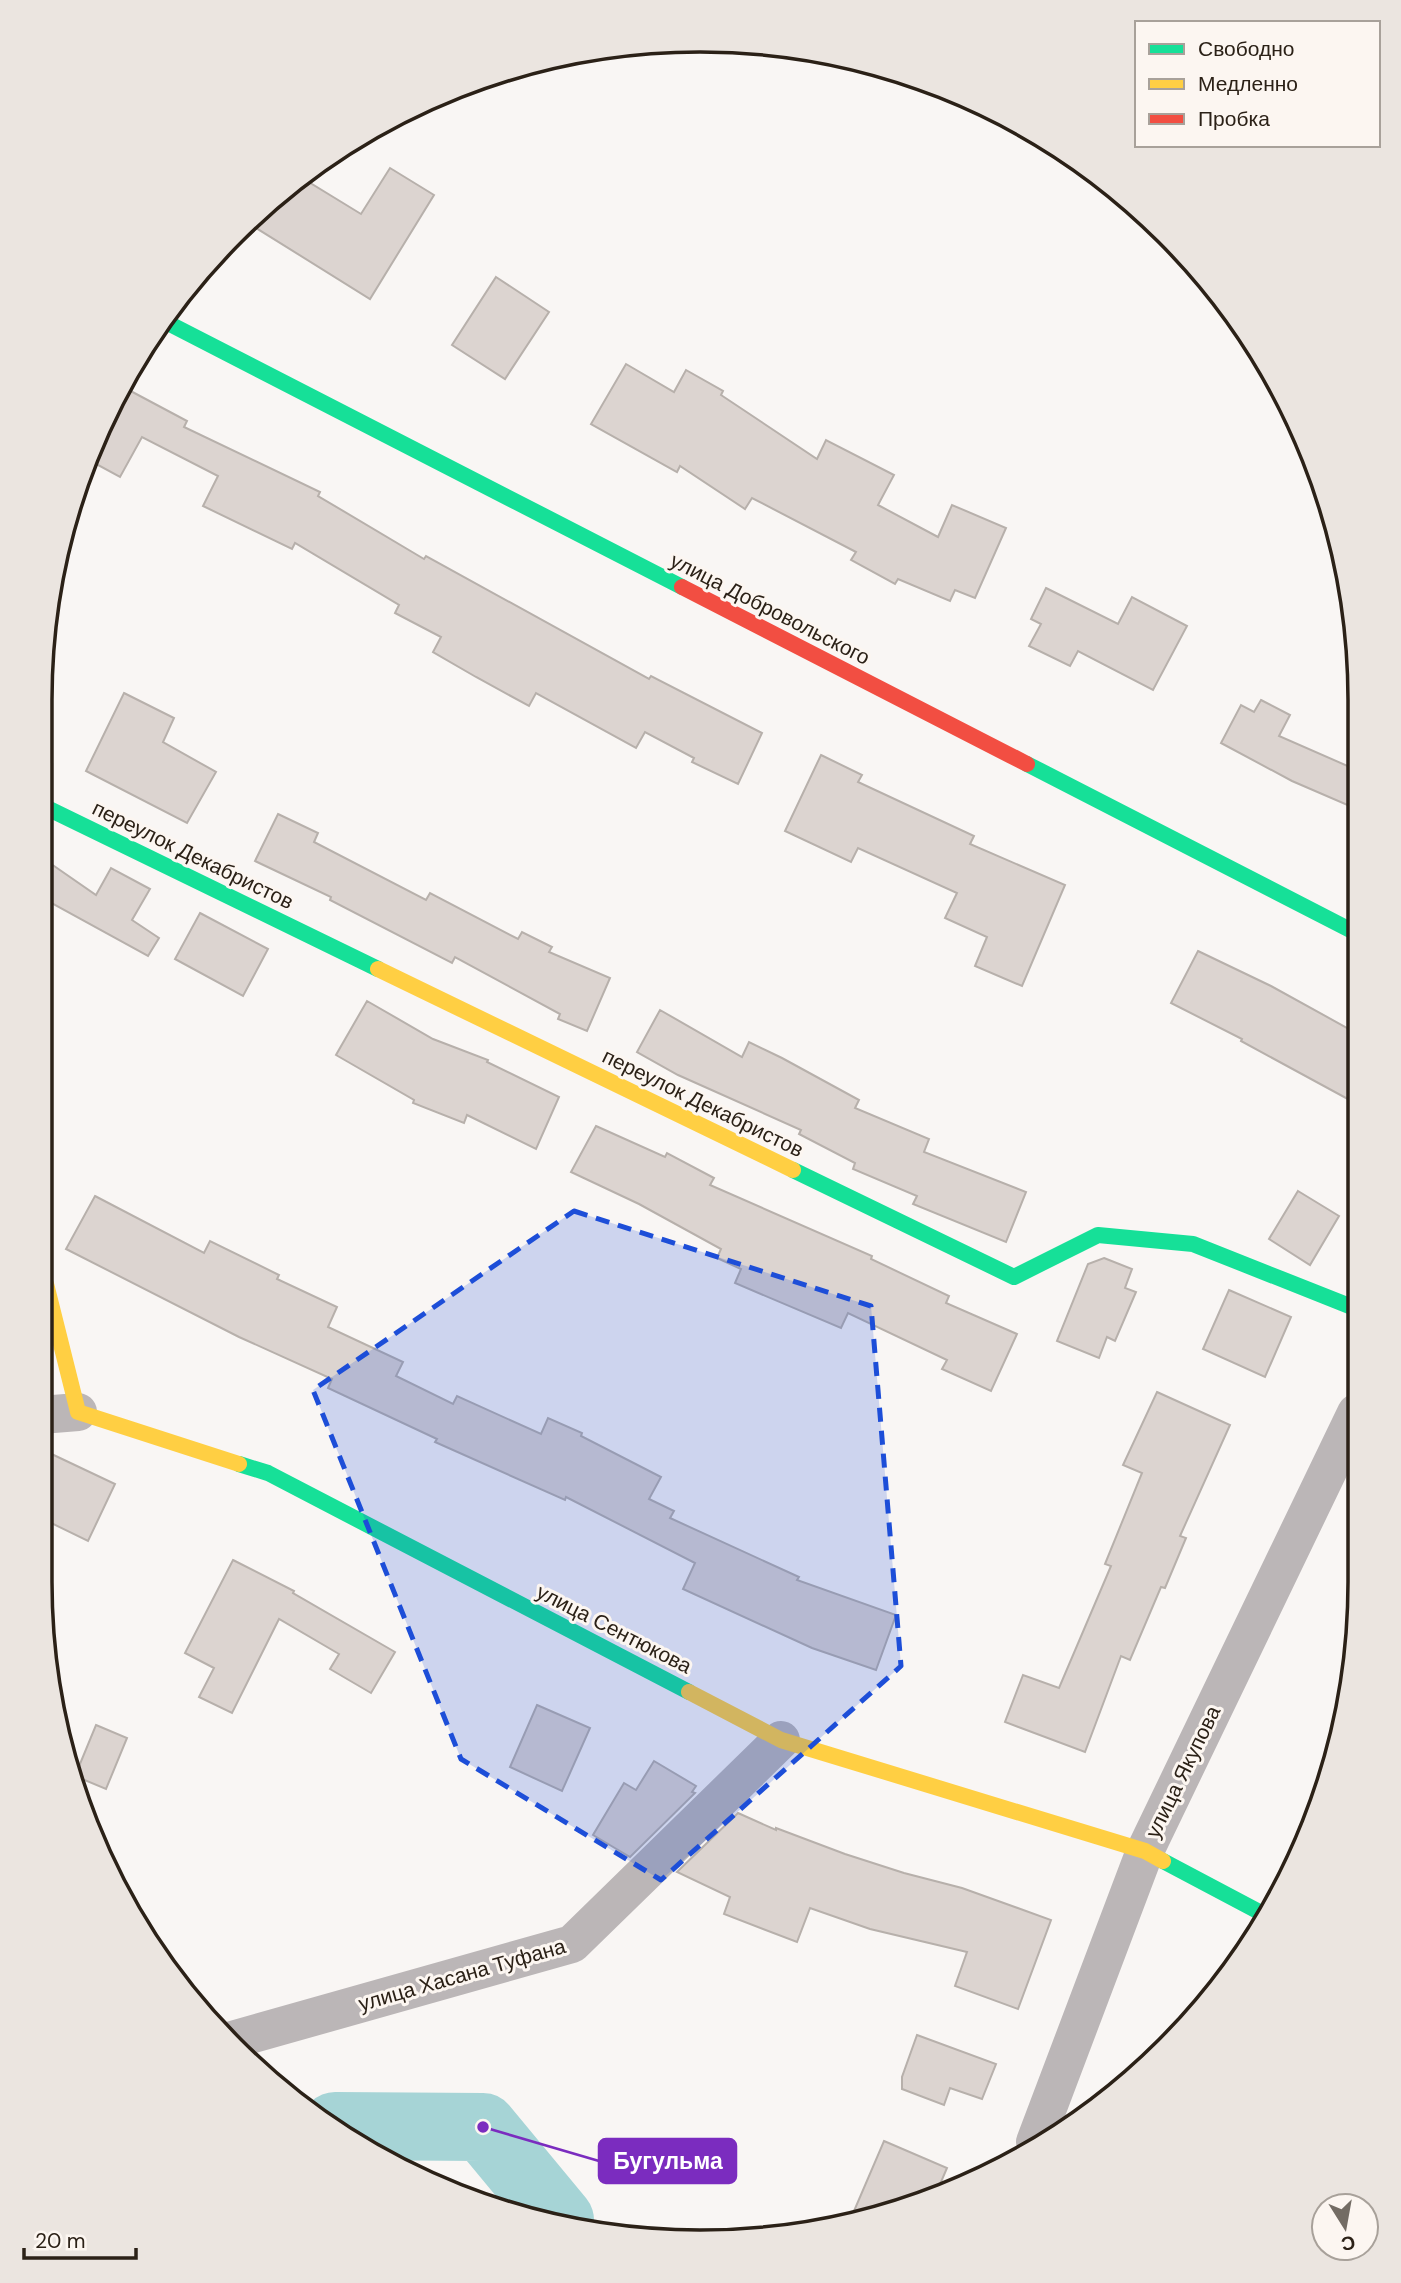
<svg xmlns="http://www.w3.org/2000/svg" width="1401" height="2283" font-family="'DM Sans',sans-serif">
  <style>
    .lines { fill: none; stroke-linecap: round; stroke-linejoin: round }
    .river { stroke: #a6d4d6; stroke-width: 68 }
    .building { fill: #dcd4d0; stroke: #b7b0ab; stroke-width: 2 }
    .street { stroke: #bbb6b7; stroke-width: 38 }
    .fast { stroke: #16e098; stroke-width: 16 }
    .slow { stroke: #ffcf43; stroke-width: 16 }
    .jam { stroke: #f24e42; stroke-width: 16 }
    .marked { fill: #1d4ed8; fill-opacity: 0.2; stroke: #1d4ed8; stroke-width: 5; stroke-dasharray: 14 9; stroke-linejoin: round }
    .labels { text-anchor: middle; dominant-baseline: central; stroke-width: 6; stroke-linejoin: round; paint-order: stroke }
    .street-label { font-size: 21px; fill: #2b2117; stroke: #fcf6f1 }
    .rim { fill: none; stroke: #2b2117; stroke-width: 3.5 }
    .leader { fill: none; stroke: #7b2cbf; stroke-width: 2.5 }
    .callout-dot { fill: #7b2cbf; stroke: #fcf6f1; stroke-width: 2.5 }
    .callout { fill: #7b2cbf; stroke: #7b2cbf; stroke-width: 2.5 }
    .callout-label { font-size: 23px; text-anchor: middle; font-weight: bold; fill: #fff }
  </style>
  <rect width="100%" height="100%" fill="#f9f6f4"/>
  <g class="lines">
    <path class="river" d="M 335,2126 L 483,2127 L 560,2220"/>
  </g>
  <g class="building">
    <path d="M 390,168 L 434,195 L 370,299 L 248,223 L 265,204 L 302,178 L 361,214 Z"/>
    <path d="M 496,277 L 549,312 L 505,379 L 452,345 Z"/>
    <path d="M 626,364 L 674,392 L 686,370 L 723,391 L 721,395 L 817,459 L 826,440 L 894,475 L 878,505 L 938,537 L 952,505 L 1006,528 L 975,598 L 955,590 L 950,601 L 898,579 L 895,584 L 851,560 L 856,552 L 752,498 L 745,509 L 680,466 L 677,472 L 591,424 Z"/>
    <path d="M 125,388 L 187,421 L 184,427 L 320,492 L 318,496 L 424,559 L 426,556 L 649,679 L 651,676 L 762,733 L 738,784 L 692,762 L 694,758 L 645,732 L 636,748 L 536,693 L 529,706 L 476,677 L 433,652 L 441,637 L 395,613 L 399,605 L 295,543 L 292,549 L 203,506 L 218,476 L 142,437 L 120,477 L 87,459 Z"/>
    <path d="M 1046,588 L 1118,624 L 1132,597 L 1187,626 L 1153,690 L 1078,651 L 1070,666 L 1029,646 L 1041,624 L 1031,619 Z"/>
    <path d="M 124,693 L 174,718 L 163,742 L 216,772 L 187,823 L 86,771 Z"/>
    <path d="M 1261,700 L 1290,715 L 1279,736 L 1359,771 L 1359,810 L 1292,781 L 1221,743 L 1241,705 L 1254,712 Z"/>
    <path d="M 821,755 L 862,775 L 858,782 L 974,836 L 970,844 L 1065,885 L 1022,986 L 975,966 L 987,937 L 945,918 L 957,893 L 858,848 L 851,862 L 785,831 Z"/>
    <path d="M 278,814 L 318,833 L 314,842 L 426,900 L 430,893 L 518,939 L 522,932 L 552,947 L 549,952 L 610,978 L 587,1031 L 558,1019 L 560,1014 L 455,957 L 452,963 L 330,900 L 331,897 L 255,861 Z"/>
    <path d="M 44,859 L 96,895 L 111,868 L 150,889 L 132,920 L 159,938 L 148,956 L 44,899 Z"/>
    <path d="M 200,913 L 268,949 L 243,996 L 175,959 Z"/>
    <path d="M 1198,951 L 1271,986 L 1358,1034 L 1357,1104 L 1241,1041 L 1242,1039 L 1171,1003 Z"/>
    <path d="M 367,1001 L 433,1039 L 488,1060 L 487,1062 L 559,1097 L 536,1149 L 467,1115 L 464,1123 L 413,1103 L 414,1100 L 336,1055 Z"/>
    <path d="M 660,1010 L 742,1057 L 749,1042 L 782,1058 L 859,1100 L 855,1108 L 929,1139 L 924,1152 L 1026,1192 L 1006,1242 L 913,1204 L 917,1196 L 853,1169 L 855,1163 L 799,1134 L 801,1130 L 678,1075 L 637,1052 Z"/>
    <path d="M 596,1126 L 665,1157 L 667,1153 L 714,1178 L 710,1185 L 872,1256 L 871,1259 L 949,1296 L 946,1303 L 1017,1334 L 991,1391 L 942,1369 L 947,1360 L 848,1313 L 841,1328 L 735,1283 L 741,1269 L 717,1258 L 721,1249 L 639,1204 L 571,1172 Z"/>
    <path d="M 1298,1191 L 1339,1216 L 1310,1265 L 1269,1239 Z"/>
    <path d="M 95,1196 L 204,1253 L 210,1241 L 279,1275 L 277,1279 L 337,1307 L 328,1327 L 403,1362 L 396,1376 L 453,1404 L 457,1396 L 541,1434 L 548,1418 L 582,1433 L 581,1436 L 661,1477 L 649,1499 L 674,1511 L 670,1518 L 799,1577 L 797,1580 L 896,1615 L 876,1670 L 812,1648 L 683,1589 L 695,1563 L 566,1497 L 565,1500 L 435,1442 L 437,1439 L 328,1388 L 332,1379 L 239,1337 L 66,1249 Z"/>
    <path d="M 1104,1258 L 1132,1269 L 1125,1288 L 1136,1292 L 1115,1341 L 1107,1337 L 1099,1358 L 1057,1341 L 1088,1264 Z"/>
    <path d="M 1229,1290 L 1291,1317 L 1265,1377 L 1203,1349 Z"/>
    <path d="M 1157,1392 L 1230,1425 L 1180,1536 L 1186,1538 L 1165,1588 L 1161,1587 L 1130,1660 L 1121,1656 L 1085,1752 L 1005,1722 L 1023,1675 L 1059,1688 L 1111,1566 L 1105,1564 L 1142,1473 L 1123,1465 Z"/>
    <path d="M 41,1449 L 115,1484 L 88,1541 L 41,1518 Z"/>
    <path d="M 233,1560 L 294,1591 L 293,1593 L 395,1652 L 371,1693 L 330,1669 L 339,1654 L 279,1619 L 232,1713 L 199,1697 L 214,1668 L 185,1653 Z"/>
    <path d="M 537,1705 L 590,1728 L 562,1791 L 510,1767 Z"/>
    <path d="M 96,1725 L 127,1738 L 106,1789 L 75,1776 Z"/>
    <path d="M 654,1761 L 696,1786 L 692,1792 L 695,1793 L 630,1857 L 593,1835 L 624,1783 L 636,1790 Z"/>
    <path d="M 738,1813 L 776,1830 L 776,1828 L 845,1854 L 904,1873 L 962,1888 L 1051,1920 L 1018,2009 L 955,1986 L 967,1952 L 870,1929 L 810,1908 L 797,1942 L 724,1914 L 730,1897 L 677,1872 Z"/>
    <path d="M 917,2035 L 996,2064 L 982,2099 L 950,2088 L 944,2105 L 902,2089 L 902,2077 Z"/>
    <path d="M 884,2141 L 947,2168 L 935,2196 L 912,2208 L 851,2218 Z"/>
  </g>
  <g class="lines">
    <g class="street">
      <path d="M 41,1415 L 78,1412"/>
      <path d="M 232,2040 L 572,1944 L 781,1740"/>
      <path d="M 1035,2142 L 1145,1851 L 1356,1413"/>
    </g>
    <g class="fast">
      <path d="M 164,321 L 682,587"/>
      <path d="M 1027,764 L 1358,934"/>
      <path d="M 45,807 L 378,969"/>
      <path d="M 793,1170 L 1014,1277 L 1098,1235 L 1193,1244 L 1357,1309"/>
      <path d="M 239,1464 L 268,1473 L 689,1692"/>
      <path d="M 1163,1861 L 1265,1915"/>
    </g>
    <g class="slow">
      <path d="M 378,969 L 793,1170"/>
      <path d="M 42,1281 L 46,1284 L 78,1412 L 239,1464"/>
      <path d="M 689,1692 L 781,1740 L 1145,1851 L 1163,1861"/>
    </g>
    <path class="jam" d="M 682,587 L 1027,764"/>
  </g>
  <path class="marked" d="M 574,1211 L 871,1306 L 901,1666 L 661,1880 L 461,1759 L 313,1390 Z"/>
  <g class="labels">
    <g class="street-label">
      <text transform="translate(770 609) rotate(27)">улица Добровольского</text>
      <text transform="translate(193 855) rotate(26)">переулок Декабристов</text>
      <text transform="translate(703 1103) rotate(26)">переулок Декабристов</text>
      <text transform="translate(614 1629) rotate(27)">улица Сентюкова</text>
      <text transform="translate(1183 1772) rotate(-64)">улица Якупова</text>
      <text transform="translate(462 1975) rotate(-16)">улица Хасана Туфана</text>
    </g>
  </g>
  <path d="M0 0H1401V2283H0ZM700 52H700A648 648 0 0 1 1348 700V1582A648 648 0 0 1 700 2230H700A648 648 0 0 1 52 1582V700A648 648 0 0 1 700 52Z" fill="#ebe5e0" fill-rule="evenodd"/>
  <path class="rim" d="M700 52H700A648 648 0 0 1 1348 700V1582A648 648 0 0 1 700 2230H700A648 648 0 0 1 52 1582V700A648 648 0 0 1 700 52Z"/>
  <path class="leader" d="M483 2127L599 2161"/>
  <circle class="callout-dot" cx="483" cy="2127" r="7"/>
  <rect class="callout" x="599" y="2139" width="137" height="44" rx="7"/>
  <g class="callout-label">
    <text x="668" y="2169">Бугульма</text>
  </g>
  <rect x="1135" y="21" width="245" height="126" fill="#fcf6f1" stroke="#a8a19a" stroke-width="2"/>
  <rect x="1149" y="44" width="35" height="10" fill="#16e098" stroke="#a8a19a" stroke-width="2"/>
  <text x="1198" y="56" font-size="21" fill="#2b2117">Свободно</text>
  <rect x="1149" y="79" width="35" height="10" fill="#ffcf43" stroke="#a8a19a" stroke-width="2"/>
  <text x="1198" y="91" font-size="21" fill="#2b2117">Медленно</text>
  <rect x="1149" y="114" width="35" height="10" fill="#f24e42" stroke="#a8a19a" stroke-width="2"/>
  <text x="1198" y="126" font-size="21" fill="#2b2117">Пробка</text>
  <g transform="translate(1345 2227) rotate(169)"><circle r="33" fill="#fcf6f1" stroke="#a8a19a" stroke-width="2"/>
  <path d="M0-5L12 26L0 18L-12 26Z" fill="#736c64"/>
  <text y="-10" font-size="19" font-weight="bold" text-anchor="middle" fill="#2b2117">С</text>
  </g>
  <path d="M24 2248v10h112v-10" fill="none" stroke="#2b2117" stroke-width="3.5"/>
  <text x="35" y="2248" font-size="21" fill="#2b2117" stroke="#fcf6f1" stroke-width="5" paint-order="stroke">20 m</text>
</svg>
